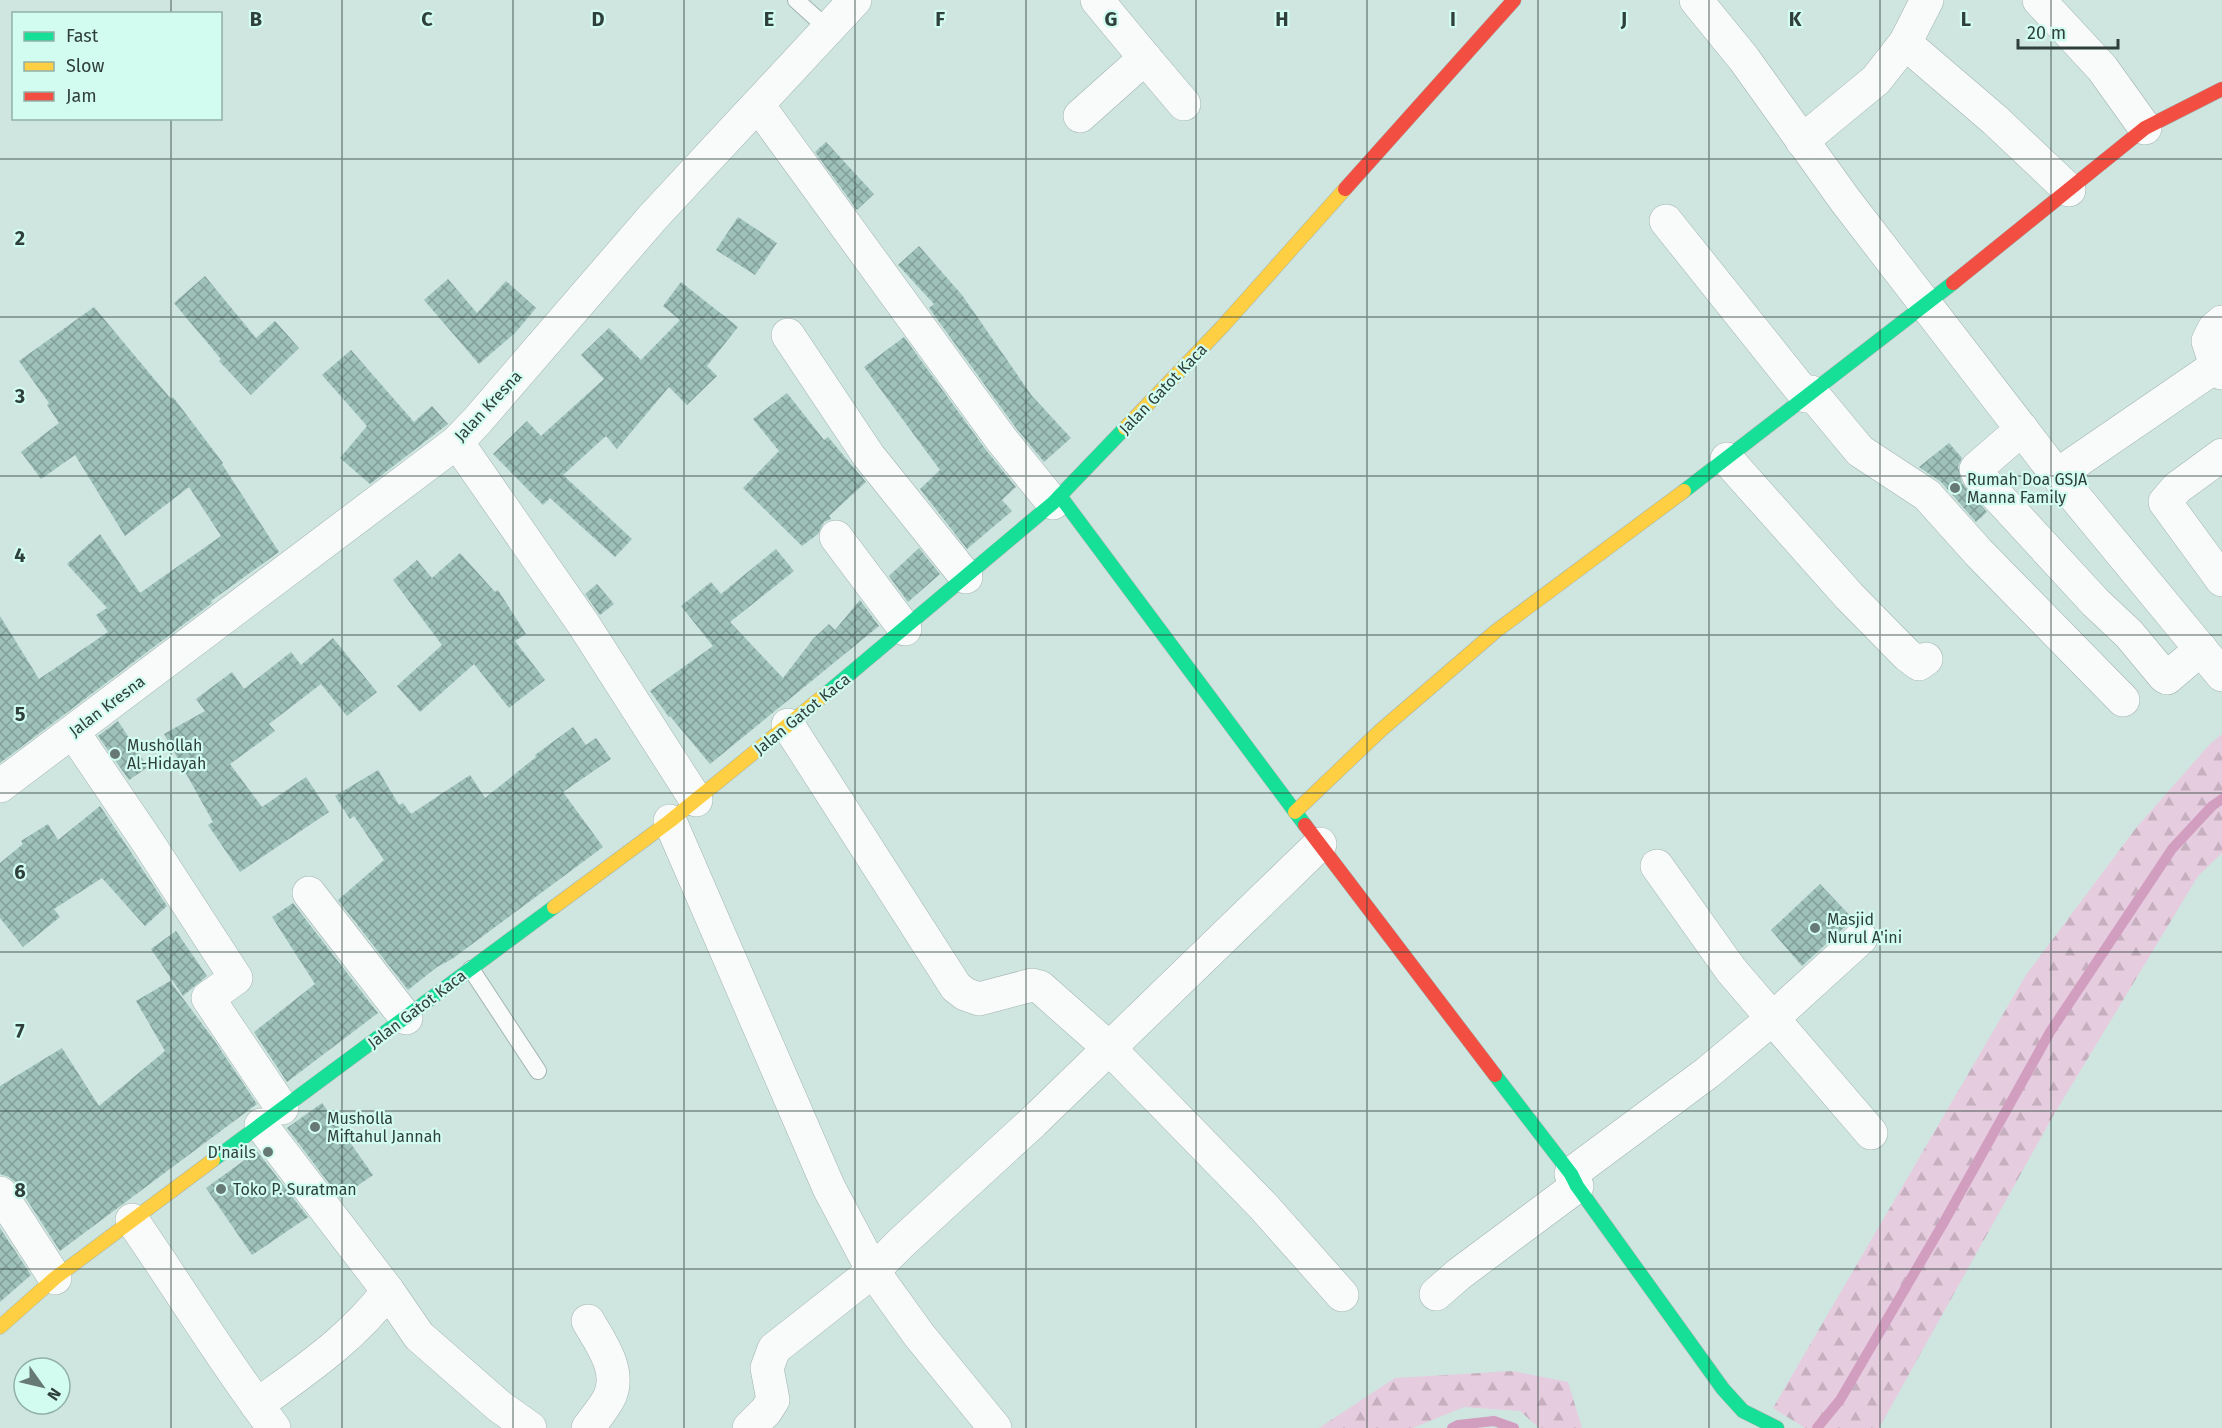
<svg xmlns="http://www.w3.org/2000/svg" width="2222" height="1428" font-family="'Fira Sans',sans-serif">
  <style>
    .forest { fill: url(#forest-firs) }
    .lines { fill: none; stroke-linecap: round; stroke-linejoin: round }
    .stream { stroke: #d19ec0; stroke-width: 10 }
    .building { fill: url(#building-cross-hatch) }
    .lane-casing { stroke: #a2b4b0; stroke-width: 18 }
    .street-casing { stroke: #a2b4b0; stroke-width: 34 }
    .fast-casing { stroke: #a2b4b0; stroke-width: 15 }
    .slow-casing { stroke: #a2b4b0; stroke-width: 15 }
    .jam-casing { stroke: #a2b4b0; stroke-width: 15 }
    .lane { stroke: #f8fbfa; stroke-width: 16 }
    .street { stroke: #f8fbfa; stroke-width: 33 }
    .fast { stroke: #16e098; stroke-width: 14 }
    .slow { stroke: #ffcf43; stroke-width: 14 }
    .jam { stroke: #f24e42; stroke-width: 14 }
    .grid { fill: none; stroke: #2f3f3b; stroke-width: 1.5; stroke-opacity: 0.55 }
    .poi-dot { fill: #677975; stroke: #d3fcf1; stroke-width: 2 }
    .labels { text-anchor: middle; dominant-baseline: central; stroke-width: 4.5; stroke-linejoin: round; paint-order: stroke }
    .street-label { font-size: 16px; fill: #2f3f3b; stroke: #d3fcf1 }
    .poi-label { font-size: 16px; fill: #2f3f3b; stroke: #d3fcf1; text-anchor: start }
    .grid-label { font-size: 20px; text-anchor: middle; font-weight: bold; fill: #2f3f3b; stroke: #d3fcf1; stroke-width: 4.5; stroke-linejoin: round; paint-order: stroke }
  </style>
  <defs>
    <pattern id="forest-firs" width="22" height="20" patternUnits="userSpaceOnUse" patternTransform="scale(1.5)"><rect width="22" height="20" fill="#e6ccdf"/><path d="M5 1l3.5 6h-7zM16 11l3.5 6h-7z" fill="#c6b0c0"/></pattern>
    <pattern id="building-cross-hatch" width="8" height="8" patternUnits="userSpaceOnUse" patternTransform="scale(1.5)"><rect width="8" height="8" fill="#9ec1ba"/><path d="M0 0l8 8M0 8l8-8" fill="none" stroke="#819e98"/></pattern>
  </defs>
  <rect width="100%" height="100%" fill="#cfe5e0"/>
  <g class="forest">
    <path d="M 2222,734 L 2222,853 L 2198,876 L 2053,1116 L 1879,1428 L 1805,1428 L 1773,1408 L 2026,975 L 2136,828 L 2210,744 Z"/>
    <path d="M 1512,1371 L 1568,1382 L 1582,1428 L 1539,1428 L 1520,1411 L 1464,1407 L 1413,1428 L 1319,1428 L 1395,1378 Z"/>
  </g>
  <g class="lines">
    <g class="stream">
      <path d="M 1452,1428 L 1458,1425 L 1494,1421 L 1514,1428"/>
      <path d="M 1817,1428 L 1840,1400 L 1944,1222 L 2050,1032 L 2172,849 L 2212,806 L 2222,799"/>
    </g>
  </g>
  <g class="building">
    <path d="M 826,142 L 874,194 L 857,210 L 815,152 Z"/>
    <path d="M 738,217 L 777,243 L 755,275 L 716,250 Z"/>
    <path d="M 919,246 L 962,295 L 1032,396 L 1071,438 L 1044,462 L 1016,428 L 929,308 L 934,304 L 898,265 Z"/>
    <path d="M 205,276 L 256,338 L 275,321 L 299,348 L 251,395 L 219,361 L 221,359 L 174,303 Z"/>
    <path d="M 448,279 L 477,313 L 506,281 L 536,308 L 515,333 L 479,364 L 424,300 Z"/>
    <path d="M 681,282 L 738,327 L 707,366 L 717,376 L 687,405 L 669,387 L 617,449 L 606,436 L 563,475 L 632,539 L 615,557 L 550,498 L 543,505 L 493,454 L 527,421 L 541,436 L 604,379 L 581,355 L 609,328 L 641,360 L 680,320 L 663,306 Z"/>
    <path d="M 94,307 L 171,399 L 173,397 L 223,463 L 222,464 L 279,552 L 211,601 L 212,603 L 0,763 L 0,616 L 39,679 L 108,632 L 96,615 L 107,608 L 67,564 L 100,534 L 140,593 L 221,536 L 189,487 L 125,536 L 75,455 L 41,479 L 21,452 L 59,423 L 47,405 L 49,403 L 19,361 Z"/>
    <path d="M 904,337 L 986,450 L 1016,487 L 1002,500 L 1012,511 L 967,549 L 920,489 L 940,470 L 864,367 Z"/>
    <path d="M 351,350 L 414,422 L 432,406 L 448,424 L 370,484 L 340,458 L 367,426 L 322,375 Z"/>
    <path d="M 787,393 L 824,440 L 828,437 L 866,482 L 829,516 L 831,519 L 824,522 L 818,534 L 802,546 L 743,488 L 779,451 L 753,419 Z"/>
    <path d="M 1949,443 L 1962,458 L 1958,466 L 1962,483 L 1987,512 L 1976,522 L 1941,482 L 1919,467 Z"/>
    <path d="M 919,548 L 940,574 L 908,602 L 889,576 Z"/>
    <path d="M 776,549 L 794,571 L 730,622 L 783,678 L 813,639 L 829,624 L 835,630 L 860,600 L 879,626 L 710,764 L 670,716 L 669,717 L 650,691 L 713,646 L 681,606 L 711,582 L 721,594 Z"/>
    <path d="M 460,553 L 495,592 L 498,590 L 526,634 L 515,641 L 545,680 L 509,708 L 474,664 L 420,712 L 397,686 L 442,645 L 393,580 L 417,560 L 432,578 Z"/>
    <path d="M 597,584 L 614,604 L 600,615 L 585,594 Z"/>
    <path d="M 333,638 L 377,692 L 347,716 L 321,684 L 269,724 L 275,731 L 230,764 L 262,807 L 306,777 L 329,812 L 240,872 L 208,825 L 213,822 L 164,734 L 205,711 L 196,699 L 232,672 L 244,689 L 291,652 L 301,665 Z"/>
    <path d="M 118,721 L 148,767 L 129,780 L 98,736 Z"/>
    <path d="M 573,727 L 586,745 L 596,738 L 611,759 L 563,792 L 603,847 L 452,959 L 437,967 L 408,990 L 338,900 L 384,860 L 354,816 L 350,819 L 335,796 L 378,770 L 399,805 L 403,803 L 411,814 L 470,775 L 485,798 L 536,757 L 535,755 Z"/>
    <path d="M 100,806 L 167,906 L 145,926 L 102,878 L 54,909 L 60,917 L 23,947 L 0,918 L 0,863 L 23,844 L 21,841 L 48,824 L 58,840 Z"/>
    <path d="M 1820,884 L 1855,921 L 1848,924 L 1802,966 L 1771,930 Z"/>
    <path d="M 293,903 L 378,1013 L 287,1082 L 254,1032 L 315,984 L 272,917 Z"/>
    <path d="M 176,931 L 207,976 L 183,996 L 151,949 Z"/>
    <path d="M 170,981 L 214,1040 L 257,1104 L 60,1251 L 16,1183 L 9,1177 L 0,1174 L 0,1086 L 62,1048 L 99,1106 L 165,1051 L 136,1001 Z"/>
    <path d="M 322,1103 L 373,1175 L 340,1198 L 287,1128 Z"/>
    <path d="M 257,1151 L 308,1217 L 252,1255 L 206,1188 Z"/>
    <path d="M 0,1228 L 31,1275 L 0,1302 Z"/>
  </g>
  <g class="lines">
    <defs>
      <g id="lane">
        <path d="M 796,0 L 828,29"/>
        <path d="M 471,969 L 538,1071"/>
      </g>
      <g id="street">
        <path d="M 1696,0 L 1744,59 L 1845,200 L 2057,475 L 2222,675"/>
        <path d="M 2039,0 L 2102,68 L 2145,128"/>
        <path d="M 1905,43 L 1995,120 L 2069,190"/>
        <path d="M 1145,58 L 1184,104"/>
        <path d="M 758,105 L 1001,439 L 1053,503"/>
        <path d="M 1080,116 L 1145,58 L 1097,0"/>
        <path d="M 1802,141 L 1876,80 L 1905,43 L 1927,0"/>
        <path d="M 1666,221 L 1806,396"/>
        <path d="M 2222,322 L 2214,329 L 2208,341 L 2216,366 L 2222,373"/>
        <path d="M 788,335 L 868,455 L 966,577"/>
        <path d="M 1811,392 L 1860,451 L 1927,495 L 1979,553 L 2123,700"/>
        <path d="M 2022,429 L 1976,469 L 1979,476 L 2095,602 L 2129,634 L 2164,676 L 2167,678 L 2201,649"/>
        <path d="M 457,442 L 584,625 L 696,800"/>
        <path d="M 2222,455 L 2177,488 L 2165,502 L 2222,580"/>
        <path d="M 1727,459 L 1849,596 L 1907,655 L 1919,664 L 1926,659"/>
        <path d="M 2057,475 L 2216,366"/>
        <path d="M 836,537 L 905,629"/>
        <path d="M 788,725 L 956,987 L 965,994 L 979,999 L 1032,985 L 1040,987 L 1109,1048 L 1264,1207 L 1342,1295"/>
        <path d="M 73,732 L 147,841 L 236,978 L 208,998 L 282,1108"/>
        <path d="M 0,786 L 457,442 L 477,421 L 653,217 L 855,0"/>
        <path d="M 670,821 L 829,1188 L 873,1271 L 919,1335 L 995,1428"/>
        <path d="M 1657,866 L 1731,970 L 1871,1133"/>
        <path d="M 309,893 L 406,1018"/>
        <path d="M 261,1125 L 388,1291 L 419,1336 L 499,1406 L 530,1428"/>
        <path d="M 1571,1174 L 1707,1073 L 1772,1019 L 1861,938"/>
        <path d="M 0,1193 L 55,1278"/>
        <path d="M 132,1220 C 180,1289 223,1361 274,1428"/>
        <path d="M 1436,1294 L 1459,1274 L 1577,1186"/>
        <path d="M 257,1405 C 305,1370 352,1339 388,1291"/>
        <path d="M 588,1428 C 595,1418 605,1407 610,1396 C 621,1370 601,1343 588,1321"/>
        <path d="M 749,1428 L 766,1411 L 773,1400 L 767,1368 L 774,1349 L 873,1271 L 901,1243 L 1033,1122 L 1320,844"/>
      </g>
      <g id="fast">
        <path d="M 1684,491 L 1953,283"/>
        <path d="M 1060,496 L 1305,825"/>
        <path d="M 827,693 L 1053,503 L 1125,428"/>
        <path d="M 1495,1075 L 1571,1174 L 1577,1186 L 1723,1389 L 1743,1411 L 1777,1428"/>
        <path d="M 213,1160 L 554,907"/>
      </g>
      <g id="slow">
        <path d="M 1125,428 L 1222,327 L 1345,189"/>
        <path d="M 1295,812 L 1381,730 L 1496,631 L 1684,491"/>
        <path d="M 554,907 L 670,821 L 827,693"/>
        <path d="M 0,1327 L 55,1278 L 213,1160"/>
      </g>
      <g id="jam">
        <path d="M 1345,189 L 1514,0"/>
        <path d="M 1953,283 L 2145,128 L 2222,89"/>
        <path d="M 1305,825 L 1495,1075"/>
      </g>
    </defs>
    <use href="#lane" class="lane-casing"/>
    <use href="#street" class="street-casing"/>
    <use href="#fast" class="fast-casing"/>
    <use href="#slow" class="slow-casing"/>
    <use href="#jam" class="jam-casing"/>
    <use href="#lane" class="lane"/>
    <use href="#street" class="street"/>
    <use href="#fast" class="fast"/>
    <use href="#slow" class="slow"/>
    <use href="#jam" class="jam"/>
  </g>
  <path class="grid" d="M 171,0 L 171,14M 342,0 L 342,1428M 513,0 L 513,1428M 684,0 L 684,1428M 855,0 L 855,1428M 1026,0 L 1026,1428M 1196,0 L 1196,1428M 1367,0 L 1367,1428M 1538,0 L 1538,1428M 1709,0 L 1709,1428M 1880,0 L 1880,1428M 2051,0 L 2051,1428M 171,118 L 171,1428M 0,159 L 2222,159M 0,317 L 2222,317M 0,476 L 2222,476M 0,635 L 2222,635M 0,793 L 2222,793M 0,952 L 2222,952M 0,1111 L 2222,1111M 0,1269 L 2222,1269"/>
  <g class="poi-dot">
    <circle cx="1955" cy="488" r="6"/>
    <circle cx="115" cy="754" r="6"/>
    <circle cx="1815" cy="928" r="6"/>
    <circle cx="315" cy="1127" r="6"/>
    <circle cx="268" cy="1152" r="6"/>
    <circle cx="221" cy="1189" r="6"/>
  </g>
  <g class="labels">
    <g class="street-label">
      <text transform="translate(1163 389) rotate(-46)">Jalan Gatot Kaca</text>
      <text transform="translate(488 406) rotate(-47)">Jalan Kresna</text>
      <text transform="translate(107 706) rotate(-37)">Jalan Kresna</text>
      <text transform="translate(802 714) rotate(-39)">Jalan Gatot Kaca</text>
      <text transform="translate(417 1009) rotate(-37)">Jalan Gatot Kaca</text>
    </g>
    <g class="poi-label">
      <text x="1967" y="479">Rumah Doa GSJA<tspan x="1967" dy="18">Manna Family</tspan></text>
      <text x="127" y="745">Mushollah<tspan x="127" dy="18">Al-Hidayah</tspan></text>
      <text x="1827" y="919">Masjid<tspan x="1827" dy="18">Nurul A'ini</tspan></text>
      <text x="327" y="1118">Musholla<tspan x="327" dy="18">Miftahul Jannah</tspan></text>
      <text x="256" y="1152" text-anchor="end">D'nails</text>
      <text x="233" y="1189">Toko P. Suratman</text>
    </g>
  </g>
  <g class="grid-label">
    <text x="256" y="26">B</text>
    <text x="427" y="26">C</text>
    <text x="598" y="26">D</text>
    <text x="769" y="26">E</text>
    <text x="940" y="26">F</text>
    <text x="1111" y="26">G</text>
    <text x="1282" y="26">H</text>
    <text x="1453" y="26">I</text>
    <text x="1624" y="26">J</text>
    <text x="1795" y="26">K</text>
    <text x="1966" y="26">L</text>
    <text x="20" y="245">2</text>
    <text x="20" y="403">3</text>
    <text x="20" y="562">4</text>
    <text x="20" y="721">5</text>
    <text x="20" y="879">6</text>
    <text x="20" y="1038">7</text>
    <text x="20" y="1197">8</text>
  </g>
  <rect x="12" y="12" width="210" height="108" fill="#d3fcf1" stroke="#91b0a8" stroke-width="1.5"/>
  <rect x="24" y="32" width="30" height="9" fill="#16e098" stroke="#91b0a8" stroke-width="1.5"/>
  <text x="66" y="42" font-size="18" fill="#2f3f3b">Fast</text>
  <rect x="24" y="62" width="30" height="9" fill="#ffcf43" stroke="#91b0a8" stroke-width="1.5"/>
  <text x="66" y="72" font-size="18" fill="#2f3f3b">Slow</text>
  <rect x="24" y="92" width="30" height="9" fill="#f24e42" stroke="#91b0a8" stroke-width="1.5"/>
  <text x="66" y="102" font-size="18" fill="#2f3f3b">Jam</text>
  <g transform="translate(42 1386) rotate(124)"><circle r="28" fill="#d3fcf1" stroke="#91b0a8" stroke-width="1.5"/>
  <path d="M0-4.5L10 22L0 15L-10 22Z" fill="#677975"/>
  <text y="-9" font-size="16" font-weight="bold" text-anchor="middle" fill="#2f3f3b">N</text>
  </g>
  <path d="M2018 39v9h100v-9" fill="none" stroke="#2f3f3b" stroke-width="3"/>
  <text x="2027" y="39" font-size="18" fill="#2f3f3b" stroke="#d3fcf1" stroke-width="4.5" paint-order="stroke">20 m</text>
</svg>
